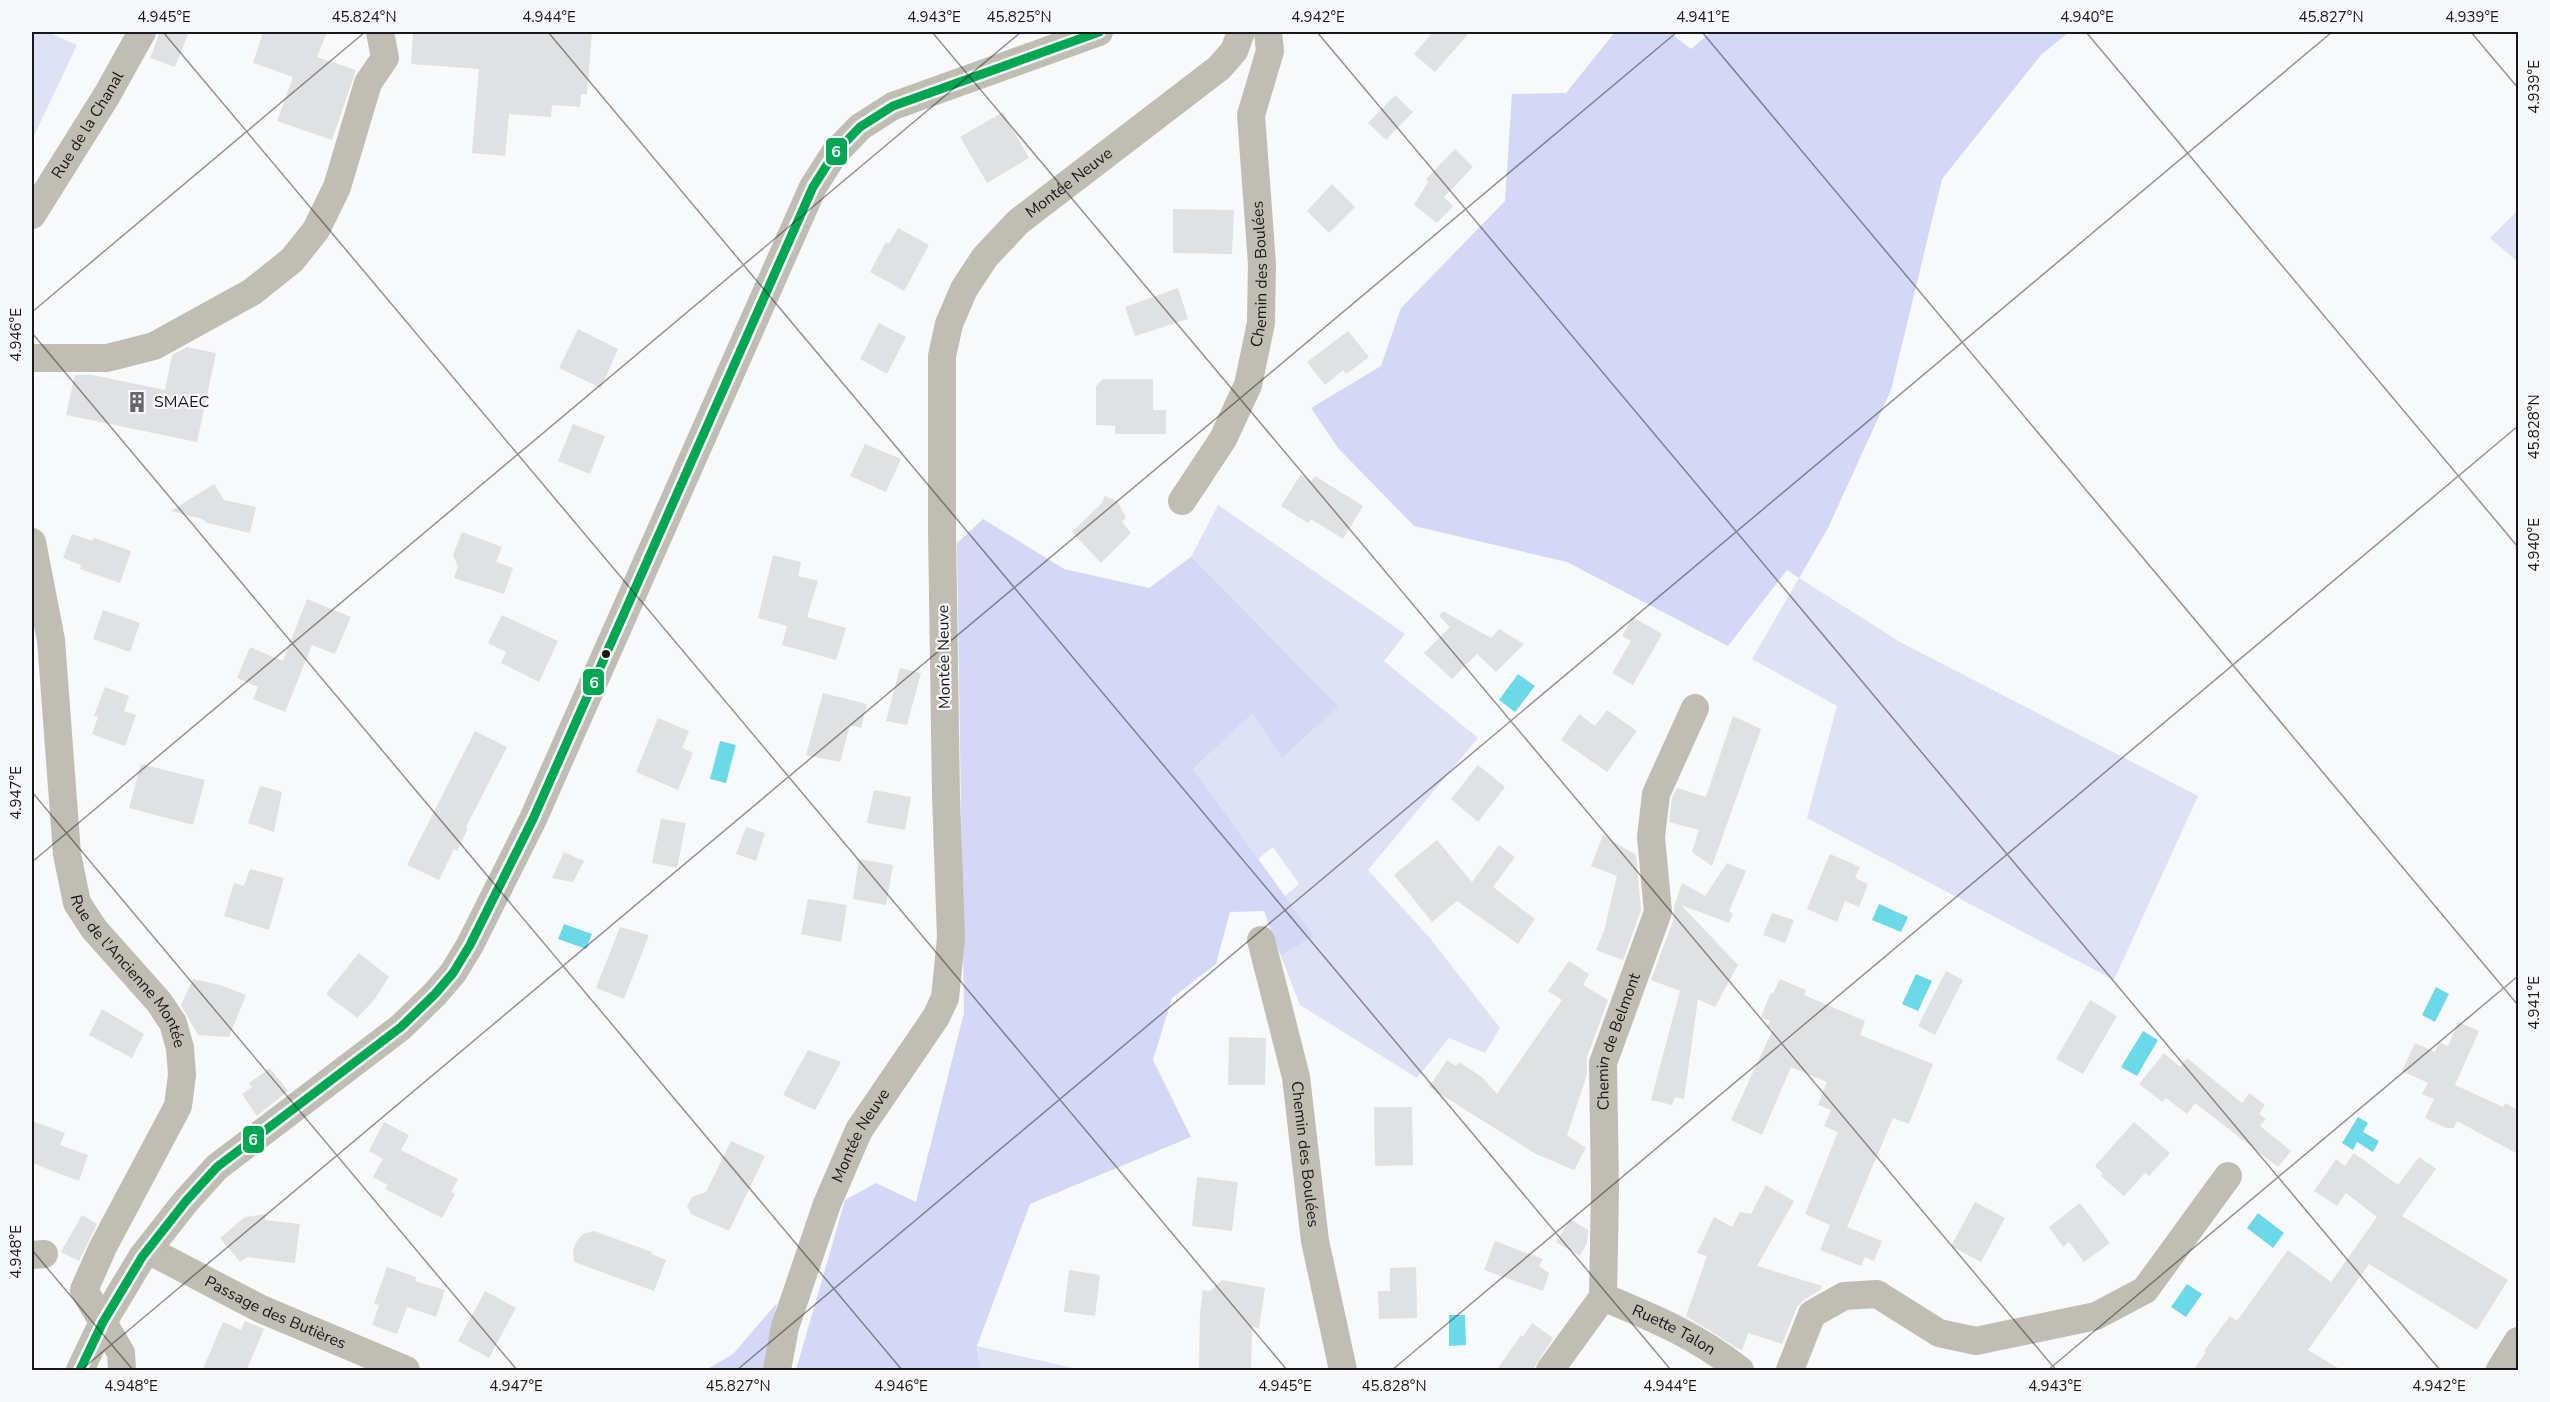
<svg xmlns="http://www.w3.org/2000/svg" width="2550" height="1402" font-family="'Nunito Sans',sans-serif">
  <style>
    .green { fill: #dfe1f5 }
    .forest { fill: #d4d7f5 }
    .water { fill: #6cd9e8 }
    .building { fill: #e0e1e2 }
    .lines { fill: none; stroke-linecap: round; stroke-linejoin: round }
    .minor { stroke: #c0bdb3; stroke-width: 28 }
    .bus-1-casing { stroke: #f7f8fb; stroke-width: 14 }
    .bus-1 { stroke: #00a651; stroke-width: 9 }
    .ticks { fill: none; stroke: #18181a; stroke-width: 1.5; stroke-opacity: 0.45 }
    .bus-dot { fill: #18181a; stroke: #f7f8fb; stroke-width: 2 }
    .labels { text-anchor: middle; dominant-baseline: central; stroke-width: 4.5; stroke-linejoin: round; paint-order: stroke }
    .street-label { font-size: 16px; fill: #18181a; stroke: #f7f8fb }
    .poi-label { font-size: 16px; fill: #18181a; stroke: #f7f8fb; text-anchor: start }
    .line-badge { stroke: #f7f8fb; stroke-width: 2 }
    .badge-label { font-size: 16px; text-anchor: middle; font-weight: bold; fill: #fff }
    .neatline { fill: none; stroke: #18181a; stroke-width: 2 }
    .ticks-label { font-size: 15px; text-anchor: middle; fill: #18181a }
  </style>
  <rect width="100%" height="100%" fill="#f8f9fa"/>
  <g class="green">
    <path d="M 32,32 L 47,32 L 77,45 L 32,140 Z"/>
    <path d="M 2518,210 L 2518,262 L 2490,238 Z"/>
    <path d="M 1218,505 L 1405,634 L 1384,661 L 1478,738 L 1368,870 L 1429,937 L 1500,1028 L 1485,1053 L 1449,1038 L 1417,1078 L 1300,1005 L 1281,956 L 1314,936 L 1285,896 L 1299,884 L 1273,847 L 1258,859 L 1193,769 L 1253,713 L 1191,557 Z"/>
    <path d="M 1799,578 L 1900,642 L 2198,796 L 2114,980 L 1807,818 L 1837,706 L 1752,659 Z"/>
    <path d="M 977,1346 L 1081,1370 L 980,1370 Z"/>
  </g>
  <g class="forest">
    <path d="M 1615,32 L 1669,32 L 1691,49 L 1711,32 L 2069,32 L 2041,55 L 1942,179 L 1891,390 L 1828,528 L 1799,578 L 1787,570 L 1728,646 L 1567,562 L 1414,526 L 1338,448 L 1311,408 L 1381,366 L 1401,308 L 1505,201 L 1512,94 L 1566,93 Z"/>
    <path d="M 983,519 L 1064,569 L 1149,588 L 1191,557 L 1338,706 L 1282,758 L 1253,713 L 1193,769 L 1314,936 L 1281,956 L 1264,911 L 1230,912 L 1216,964 L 1172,998 L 1153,1060 L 1191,1137 L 1030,1204 L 977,1346 L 980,1370 L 796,1370 L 845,1200 L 876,1183 L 916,1202 L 964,1013 L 957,543 Z"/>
    <path d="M 777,1303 L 764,1370 L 706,1370 L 733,1354 Z"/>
  </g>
  <g class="water">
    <path d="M 1518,674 L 1535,686 L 1515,712 L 1499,700 Z"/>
    <path d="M 720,741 L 736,745 L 726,783 L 710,779 Z"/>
    <path d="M 1879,904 L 1908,917 L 1901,932 L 1872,920 Z"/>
    <path d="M 564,924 L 592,934 L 586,949 L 558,939 Z"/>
    <path d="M 1916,974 L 1932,981 L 1918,1011 L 1902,1004 Z"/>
    <path d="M 2436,987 L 2449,994 L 2435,1022 L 2422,1015 Z"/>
    <path d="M 2143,1031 L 2158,1040 L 2137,1076 L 2121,1067 Z"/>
    <path d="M 2358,1117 L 2368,1123 L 2363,1132 L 2379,1141 L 2373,1152 L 2357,1142 L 2353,1150 L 2342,1143 Z"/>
    <path d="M 2258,1213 L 2284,1233 L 2273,1248 L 2247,1228 Z"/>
    <path d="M 2187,1284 L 2202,1294 L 2186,1317 L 2171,1307 Z"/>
    <path d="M 1449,1315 L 1465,1315 L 1466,1345 L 1449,1346 Z"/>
  </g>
  <g class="building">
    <path d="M 160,32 L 189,32 L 175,67 L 150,58 Z"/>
    <path d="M 263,32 L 327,32 L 317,57 L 356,70 L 332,140 L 277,121 L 293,77 L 253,63 Z"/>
    <path d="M 413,32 L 592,32 L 587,94 L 581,94 L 580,107 L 552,105 L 551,117 L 509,114 L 505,156 L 472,153 L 479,69 L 411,64 Z"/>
    <path d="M 1433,32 L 1470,32 L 1435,72 L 1414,54 Z"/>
    <path d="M 1395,95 L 1413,112 L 1386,140 L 1368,123 Z"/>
    <path d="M 1003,112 L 1029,158 L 987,183 L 960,137 Z"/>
    <path d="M 1455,149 L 1473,167 L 1444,197 L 1453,206 L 1437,223 L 1414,205 L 1428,182 L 1426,179 Z"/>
    <path d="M 1332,184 L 1355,207 L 1329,233 L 1307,211 Z"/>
    <path d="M 1173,209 L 1234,210 L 1232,254 L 1173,253 Z"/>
    <path d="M 898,228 L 929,245 L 904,291 L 870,272 L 886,242 L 889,244 Z"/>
    <path d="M 1178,288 L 1188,319 L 1135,336 L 1125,307 Z"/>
    <path d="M 879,323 L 906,337 L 887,374 L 860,359 Z"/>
    <path d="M 578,329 L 618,349 L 601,388 L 559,368 Z"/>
    <path d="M 1348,331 L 1369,357 L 1346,374 L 1343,370 L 1325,385 L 1307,362 Z"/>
    <path d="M 187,347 L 216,353 L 197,442 L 66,415 L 75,375 L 92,375 L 165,390 L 172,355 Z"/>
    <path d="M 1103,379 L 1153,379 L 1153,410 L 1166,410 L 1166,434 L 1115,434 L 1115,426 L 1096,425 L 1096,386 Z"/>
    <path d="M 573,424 L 605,436 L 590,474 L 558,461 Z"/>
    <path d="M 865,444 L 901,459 L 886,492 L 850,476 Z"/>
    <path d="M 1301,474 L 1311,481 L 1315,476 L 1363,506 L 1343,539 L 1311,519 L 1308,523 L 1281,506 Z"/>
    <path d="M 214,484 L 224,500 L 256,507 L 250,533 L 207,523 L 202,519 L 171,511 Z"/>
    <path d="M 1105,496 L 1117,501 L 1126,517 L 1122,522 L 1131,533 L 1101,563 L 1072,532 L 1101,504 Z"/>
    <path d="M 462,532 L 502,547 L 496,562 L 513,568 L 504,594 L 454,578 L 458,566 L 453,555 Z"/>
    <path d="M 72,534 L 92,541 L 94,538 L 131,551 L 120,583 L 80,569 L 81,565 L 63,558 Z"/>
    <path d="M 773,555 L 801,562 L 798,576 L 818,581 L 807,617 L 846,628 L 836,660 L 782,645 L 787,626 L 758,618 Z"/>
    <path d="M 307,599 L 351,617 L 335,654 L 312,645 L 285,712 L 253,699 L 258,687 L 237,678 L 250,647 L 283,661 Z"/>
    <path d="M 103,610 L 140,623 L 130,652 L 93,639 Z"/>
    <path d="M 1443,611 L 1491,638 L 1499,629 L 1524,644 L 1496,672 L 1477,654 L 1452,679 L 1424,653 L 1450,627 L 1439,616 Z"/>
    <path d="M 502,615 L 558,641 L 539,682 L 501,663 L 506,652 L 488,643 Z"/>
    <path d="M 1633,617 L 1662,634 L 1633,685 L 1612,673 L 1631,641 L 1622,636 Z"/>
    <path d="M 900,668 L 921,673 L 907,725 L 886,721 Z"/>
    <path d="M 105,687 L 129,696 L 124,711 L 136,715 L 125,746 L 92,734 L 98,717 L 94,716 Z"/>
    <path d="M 823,693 L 867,704 L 861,728 L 850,725 L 840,762 L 806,755 Z"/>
    <path d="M 1607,710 L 1637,731 L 1607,772 L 1561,740 L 1579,714 L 1595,726 Z"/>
    <path d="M 1733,716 L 1761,729 L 1712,866 L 1692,852 L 1699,830 L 1669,822 L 1672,798 L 1677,788 L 1706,797 Z"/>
    <path d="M 658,718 L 689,731 L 682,748 L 693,753 L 678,790 L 636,772 Z"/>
    <path d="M 475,731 L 507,747 L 466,827 L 468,828 L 457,851 L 454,849 L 439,880 L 407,865 Z"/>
    <path d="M 141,764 L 205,780 L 193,825 L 129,808 Z"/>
    <path d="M 1478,765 L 1505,787 L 1478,822 L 1451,799 Z"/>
    <path d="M 260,786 L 282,792 L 274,832 L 248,823 Z"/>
    <path d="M 874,790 L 911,797 L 905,830 L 867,823 Z"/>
    <path d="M 661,819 L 686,823 L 677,868 L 652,863 Z"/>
    <path d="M 746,827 L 765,833 L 756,861 L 736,854 Z"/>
    <path d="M 1603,835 L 1636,855 L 1641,910 L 1623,960 L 1596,950 L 1604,931 L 1617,876 L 1591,866 Z"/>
    <path d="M 1437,840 L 1472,882 L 1499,845 L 1515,857 L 1493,887 L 1535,919 L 1518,944 L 1457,901 L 1432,922 L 1394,875 Z"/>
    <path d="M 564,852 L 584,861 L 573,882 L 552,878 Z"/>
    <path d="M 1830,854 L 1860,867 L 1855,878 L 1868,884 L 1859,907 L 1845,901 L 1837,922 L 1807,909 Z"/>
    <path d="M 859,859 L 893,865 L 886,905 L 853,899 Z"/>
    <path d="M 1727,863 L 1746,871 L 1729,911 L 1733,914 L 1729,923 L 1681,905 L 1738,965 L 1715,1007 L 1698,999 L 1684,1099 L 1675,1097 L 1672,1105 L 1651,1100 L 1680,991 L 1651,980 L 1674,918 L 1674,907 L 1682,883 L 1705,896 Z"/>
    <path d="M 250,869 L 284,878 L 269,930 L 224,916 L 234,883 L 244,886 Z"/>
    <path d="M 808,899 L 847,905 L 841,942 L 801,934 Z"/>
    <path d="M 1772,913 L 1794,920 L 1785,943 L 1763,935 Z"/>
    <path d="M 620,927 L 649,935 L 624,999 L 596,988 Z"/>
    <path d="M 359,953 L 389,977 L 374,1000 L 357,1018 L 326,994 Z"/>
    <path d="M 1569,961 L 1589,974 L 1583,985 L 1608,1000 L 1587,1057 L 1587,1074 L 1567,1135 L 1586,1148 L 1574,1170 L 1536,1154 L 1429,1087 L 1447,1060 L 1456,1066 L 1459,1062 L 1482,1077 L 1497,1094 L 1562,1000 L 1548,991 Z"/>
    <path d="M 1946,971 L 1963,980 L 1935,1035 L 1918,1026 Z"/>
    <path d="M 193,979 L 220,985 L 246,995 L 229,1037 L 198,1035 L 181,1005 Z"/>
    <path d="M 1780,979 L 1806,990 L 1804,995 L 1865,1021 L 1860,1035 L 1933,1064 L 1909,1124 L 1893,1118 L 1847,1227 L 1882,1241 L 1874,1261 L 1865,1257 L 1861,1266 L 1820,1250 L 1830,1225 L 1805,1214 L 1838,1132 L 1824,1126 L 1831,1110 L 1818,1105 L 1827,1082 L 1791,1067 L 1762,1135 L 1731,1120 L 1773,1029 L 1767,1027 L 1770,1021 L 1761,1017 L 1771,992 L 1773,994 Z"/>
    <path d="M 2090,1000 L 2117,1016 L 2083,1074 L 2056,1059 Z"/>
    <path d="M 102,1009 L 144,1034 L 132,1058 L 89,1035 Z"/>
    <path d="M 2458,1022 L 2479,1031 L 2455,1085 L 2503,1107 L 2505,1103 L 2518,1110 L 2518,1154 L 2457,1121 L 2454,1128 L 2446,1128 L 2425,1118 L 2434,1099 L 2422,1094 L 2428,1083 L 2402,1071 L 2415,1043 L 2435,1052 L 2439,1042 L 2448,1046 Z"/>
    <path d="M 1229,1037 L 1266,1038 L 1265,1085 L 1228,1085 Z"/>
    <path d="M 808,1050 L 841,1062 L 815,1110 L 783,1095 Z"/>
    <path d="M 2164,1053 L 2180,1067 L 2187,1058 L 2242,1103 L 2249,1093 L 2265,1105 L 2259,1114 L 2266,1119 L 2260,1126 L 2291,1151 L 2278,1167 L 2195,1103 L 2187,1114 L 2166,1098 L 2162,1102 L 2139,1084 Z"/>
    <path d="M 270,1068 L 288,1091 L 257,1116 L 242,1094 L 252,1087 L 249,1083 Z"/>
    <path d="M 1374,1107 L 1412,1107 L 1413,1165 L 1375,1166 Z"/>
    <path d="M 32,1121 L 65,1133 L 60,1145 L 88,1155 L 79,1181 L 32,1163 Z"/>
    <path d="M 384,1122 L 409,1135 L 401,1150 L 458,1179 L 451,1192 L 455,1194 L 442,1218 L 385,1189 L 388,1185 L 373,1177 L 383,1159 L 369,1151 Z"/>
    <path d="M 2134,1122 L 2170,1153 L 2149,1176 L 2145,1173 L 2124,1196 L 2101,1176 L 2103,1174 L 2095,1166 Z"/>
    <path d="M 731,1141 L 765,1156 L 729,1231 L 691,1214 L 687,1206 L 692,1197 L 706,1192 Z"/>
    <path d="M 2354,1153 L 2398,1185 L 2419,1157 L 2436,1169 L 2402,1216 L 2508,1280 L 2477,1330 L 2369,1264 L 2308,1350 L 2343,1371 L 2193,1371 L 2206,1352 L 2204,1351 L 2230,1316 L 2237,1321 L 2288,1250 L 2331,1282 L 2377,1217 L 2346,1193 L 2337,1206 L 2314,1191 L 2336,1159 L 2345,1166 Z"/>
    <path d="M 1197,1177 L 1238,1182 L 1232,1231 L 1192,1226 Z"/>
    <path d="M 1766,1185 L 1794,1201 L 1757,1266 L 1822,1286 L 1820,1290 L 1804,1300 L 1797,1307 L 1782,1344 L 1748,1333 L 1742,1351 L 1686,1316 L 1707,1256 L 1697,1253 L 1714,1217 L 1732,1227 L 1740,1212 L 1751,1214 Z"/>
    <path d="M 1975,1202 L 2005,1218 L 1981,1262 L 1951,1246 Z"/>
    <path d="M 2080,1203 L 2110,1243 L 2084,1262 L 2069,1242 L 2063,1247 L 2049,1227 Z"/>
    <path d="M 266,1214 L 265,1220 L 300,1224 L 295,1263 L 247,1257 L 240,1262 L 220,1238 L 245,1217 Z"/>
    <path d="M 82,1215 L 97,1224 L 79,1261 L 61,1252 Z"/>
    <path d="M 1570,1219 L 1588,1230 L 1587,1243 L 1580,1256 L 1556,1242 Z"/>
    <path d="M 594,1231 L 652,1252 L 651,1254 L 666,1260 L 654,1291 L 574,1262 L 573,1252 L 576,1242 L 583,1234 Z"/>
    <path d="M 1495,1241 L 1543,1259 L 1539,1266 L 1549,1273 L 1543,1291 L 1484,1270 Z"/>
    <path d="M 387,1267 L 416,1277 L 415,1281 L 445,1290 L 436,1317 L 407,1307 L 397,1334 L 372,1325 L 379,1305 L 374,1304 Z"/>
    <path d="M 1416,1267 L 1417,1318 L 1379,1319 L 1378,1291 L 1390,1291 L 1390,1268 Z"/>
    <path d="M 1069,1270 L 1100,1275 L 1095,1316 L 1064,1312 Z"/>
    <path d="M 1222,1280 L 1265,1288 L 1259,1328 L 1252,1327 L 1251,1371 L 1199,1371 L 1200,1313 L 1203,1290 L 1210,1291 Z"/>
    <path d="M 485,1291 L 516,1308 L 489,1358 L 458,1341 Z"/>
    <path d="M 245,1321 L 264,1329 L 246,1371 L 202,1371 L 223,1322 L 241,1330 Z"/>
    <path d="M 1532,1323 L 1553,1338 L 1532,1371 L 1496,1371 L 1521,1335 L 1523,1337 Z"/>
  </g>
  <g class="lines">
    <g class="minor">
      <path id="s1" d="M 32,215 L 107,95 L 142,32"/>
      <path d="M 32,358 L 107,358 L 154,346 L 252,292 L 292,260 L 316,230 L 337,187 L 368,83 L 385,58 L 380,32"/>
      <path id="s2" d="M 1182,501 L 1223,439 L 1248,385 L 1261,323 L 1262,264 L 1251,115 L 1270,51 L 1268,32"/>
      <path id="s3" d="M 32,542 L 51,640 L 67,854 L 77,903 L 94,929 L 159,1002 L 173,1023 L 180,1048 L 182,1075 L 178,1106 L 103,1247 L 84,1290 L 121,1353 L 122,1370"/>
      <path id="s4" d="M 1261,940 L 1296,1077 L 1315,1241 L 1343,1370"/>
      <path id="s5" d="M 148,1250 L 261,1309 L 406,1370"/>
      <path d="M 32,1255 L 44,1254"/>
      <path id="s6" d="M 1603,1297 C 1656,1319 1695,1335 1740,1370"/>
      <path d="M 80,1370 L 103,1322 L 142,1257 L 186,1201 L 217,1167 L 401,1027 L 435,994 L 453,973 L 470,945 L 533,819 L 813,187 L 834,154 L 860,127 L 893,106 L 1099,32"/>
      <path id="s7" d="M 777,1370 L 785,1327 L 827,1204 L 859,1130 L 936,1017 L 945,998 L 951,938 L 946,796 L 942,530 L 942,356 L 949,324 L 964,289 L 985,257 L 1018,222 L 1219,68 L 1234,51 L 1241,32"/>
      <path id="s8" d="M 1550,1370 L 1603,1297 L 1605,1189 L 1603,1063 L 1658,912 L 1651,837 L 1656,794 L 1695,708"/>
      <path d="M 1790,1370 L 1812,1314 L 1844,1296 L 1877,1294 L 1939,1333 L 1976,1341 L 2096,1316 L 2145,1290 L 2228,1176"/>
      <path d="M 2500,1370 L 2518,1341"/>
    </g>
    <defs>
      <path id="bus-1" d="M 80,1370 L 103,1322 L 142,1257 L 186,1201 L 217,1167 L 401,1027 L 435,994 L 453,973 L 470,945 L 533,819 L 813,187 L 834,154 L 860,127 L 893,106 L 1099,32"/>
    </defs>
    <use href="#bus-1" class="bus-1-casing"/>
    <use href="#bus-1" class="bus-1"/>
  </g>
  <path class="ticks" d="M 163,32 L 1287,1370M 548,32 L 1671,1370M 932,32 L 2056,1370M 1317,32 L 2440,1370M 1702,32 L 2518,1005M 2086,32 L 2518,547M 2471,32 L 2518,88M 32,312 L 365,32M 32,333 L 902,1370M 32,792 L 517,1370M 32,862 L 1021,32M 32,1250 L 133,1370M 81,1370 L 1677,32M 737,1370 L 2332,32M 1392,1370 L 2518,426M 2048,1370 L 2518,976"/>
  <defs>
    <symbol id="building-bare" viewBox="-9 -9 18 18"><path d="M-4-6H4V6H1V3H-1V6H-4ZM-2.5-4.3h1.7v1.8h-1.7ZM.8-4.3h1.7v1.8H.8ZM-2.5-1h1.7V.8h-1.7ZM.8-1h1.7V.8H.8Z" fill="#666768" stroke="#f7f8fb" stroke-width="2.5" paint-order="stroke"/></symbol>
  </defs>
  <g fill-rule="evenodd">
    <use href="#building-bare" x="122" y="387" width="30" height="30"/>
  </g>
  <circle class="bus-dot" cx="606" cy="654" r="5"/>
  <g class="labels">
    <g class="street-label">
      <text stroke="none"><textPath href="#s1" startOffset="106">Rue de la Chanal</textPath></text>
      <text stroke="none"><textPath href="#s7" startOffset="1276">Montée Neuve</textPath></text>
      <text stroke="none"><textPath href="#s2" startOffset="246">Chemin des Boulées</textPath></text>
      <text transform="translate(944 657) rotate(-91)">Montée Neuve</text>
      <text stroke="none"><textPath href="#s3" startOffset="450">Rue de l'Ancienne Montée</textPath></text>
      <text stroke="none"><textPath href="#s8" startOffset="348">Chemin de Belmont</textPath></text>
      <text stroke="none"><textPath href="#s7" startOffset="250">Montée Neuve</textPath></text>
      <text stroke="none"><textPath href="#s4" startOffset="219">Chemin des Boulées</textPath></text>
      <text stroke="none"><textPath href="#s5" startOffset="142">Passage des Butières</textPath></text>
      <text stroke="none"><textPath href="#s6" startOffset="78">Ruette Talon</textPath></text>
    </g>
    <g class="poi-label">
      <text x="154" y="402">SMAEC</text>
    </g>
  </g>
  <g class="line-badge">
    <rect x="825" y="137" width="23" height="29" rx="6" fill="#00a651"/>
    <rect x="582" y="668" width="23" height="28" rx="6" fill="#00a651"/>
    <rect x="242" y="1125" width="23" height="29" rx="6" fill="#00a651"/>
  </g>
  <g class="badge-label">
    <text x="836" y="157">6</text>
    <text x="594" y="688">6</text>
    <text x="253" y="1145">6</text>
  </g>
  <rect width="2550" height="1402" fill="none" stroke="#f7f8fb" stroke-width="66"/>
  <rect x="33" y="33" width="2484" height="1336" class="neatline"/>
  <g class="ticks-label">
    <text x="164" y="22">4.945°E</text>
    <text x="364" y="22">45.824°N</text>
    <text x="549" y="22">4.944°E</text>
    <text x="934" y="22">4.943°E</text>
    <text x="1019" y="22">45.825°N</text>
    <text x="1318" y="22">4.942°E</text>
    <text x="1703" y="22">4.941°E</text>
    <text x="2087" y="22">4.940°E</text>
    <text x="2331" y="22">45.827°N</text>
    <text x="2472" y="22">4.939°E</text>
    <text transform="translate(2534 87) rotate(-90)" y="5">4.939°E</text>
    <text transform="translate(16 335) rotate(-90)" y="5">4.946°E</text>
    <text transform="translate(2534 427) rotate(-90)" y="5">45.828°N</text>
    <text transform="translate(2534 545) rotate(-90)" y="5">4.940°E</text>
    <text transform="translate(16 793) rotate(-90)" y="5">4.947°E</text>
    <text transform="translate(2534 1003) rotate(-90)" y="5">4.941°E</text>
    <text transform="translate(16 1252) rotate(-90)" y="5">4.948°E</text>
    <text x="131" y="1391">4.948°E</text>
    <text x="516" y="1391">4.947°E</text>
    <text x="738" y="1391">45.827°N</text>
    <text x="901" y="1391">4.946°E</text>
    <text x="1285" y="1391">4.945°E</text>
    <text x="1394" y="1391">45.828°N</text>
    <text x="1670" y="1391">4.944°E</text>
    <text x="2055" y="1391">4.943°E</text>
    <text x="2439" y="1391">4.942°E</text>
  </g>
</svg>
